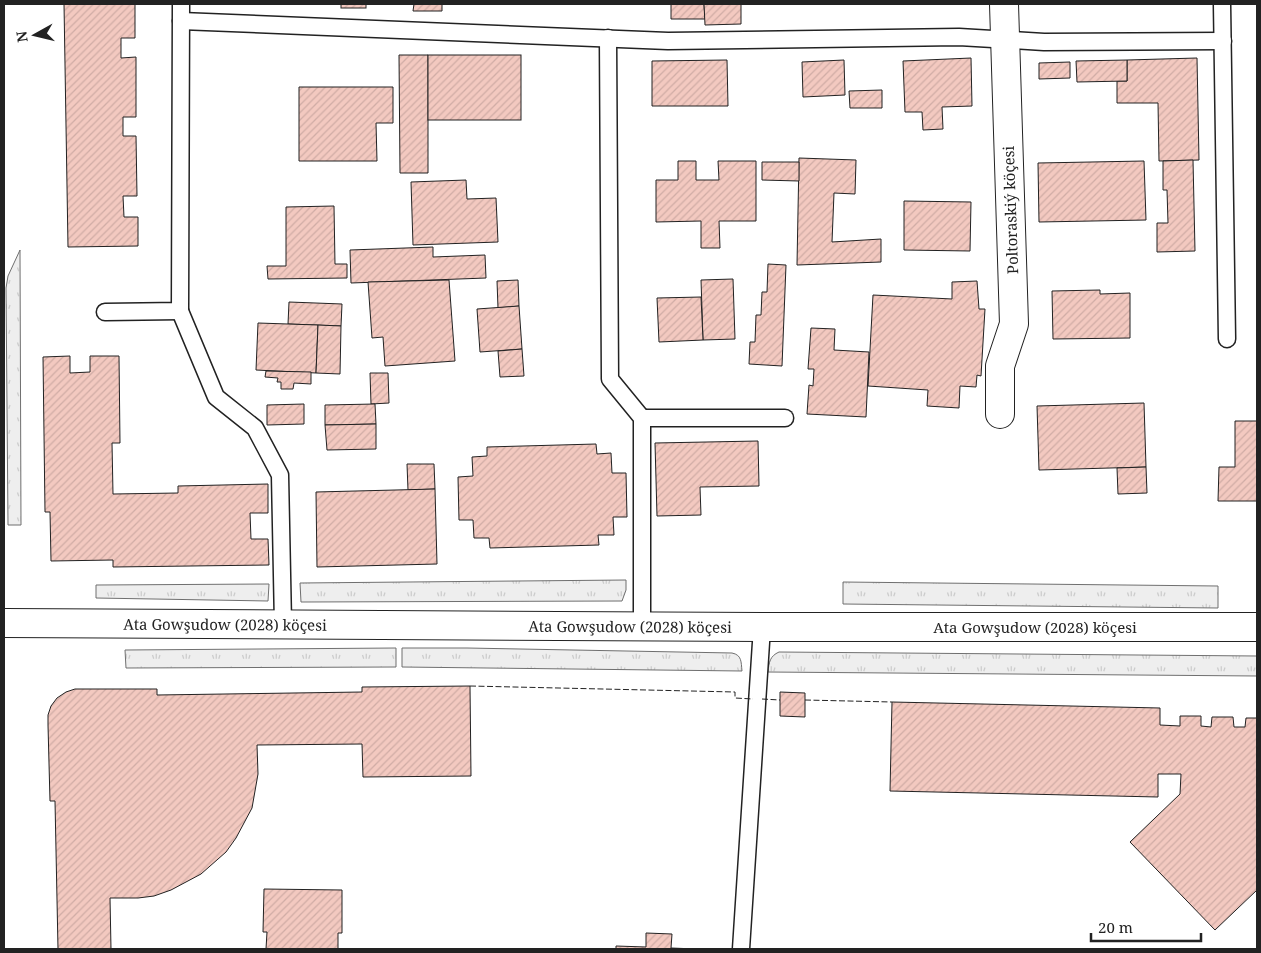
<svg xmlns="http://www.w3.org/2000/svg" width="1261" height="953" font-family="'Noto Serif',serif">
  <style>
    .grass { fill: url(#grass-tufts); stroke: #6f6f6f }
    .building { fill: url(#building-hatch); stroke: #222 }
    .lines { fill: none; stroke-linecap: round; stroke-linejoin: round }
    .lane-casing { stroke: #222; stroke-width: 19 }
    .street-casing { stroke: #222; stroke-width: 30 }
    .lane { stroke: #fff; stroke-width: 16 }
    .street { stroke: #fff; stroke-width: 28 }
    .fence { stroke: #222; stroke-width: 1; stroke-dasharray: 6 2.5; stroke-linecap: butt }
    .labels { text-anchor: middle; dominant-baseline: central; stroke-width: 4; stroke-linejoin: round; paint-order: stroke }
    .street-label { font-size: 15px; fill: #222; stroke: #fff }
  </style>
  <defs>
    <pattern id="grass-tufts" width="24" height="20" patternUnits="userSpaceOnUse" patternTransform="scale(1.25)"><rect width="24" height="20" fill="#eee"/><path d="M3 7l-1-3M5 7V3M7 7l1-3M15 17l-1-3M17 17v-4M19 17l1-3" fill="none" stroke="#ccc"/></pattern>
    <pattern id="building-hatch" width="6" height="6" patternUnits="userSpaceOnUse" patternTransform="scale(1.25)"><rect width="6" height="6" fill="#f3c9c0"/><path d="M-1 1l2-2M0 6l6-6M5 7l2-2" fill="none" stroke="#d0aca5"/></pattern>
  </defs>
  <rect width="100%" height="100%" fill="#fff"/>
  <g class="grass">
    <path d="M 20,250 L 21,525 L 8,525 L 6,288 L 8,276 Z"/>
    <path d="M 626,580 L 626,590 L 622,601 L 301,602 L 300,583 Z"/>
    <path d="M 843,582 L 1218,586 L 1218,608 L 843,604 Z"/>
    <path d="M 269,584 L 268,601 L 96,598 L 96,585 Z"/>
    <path d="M 396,648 L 396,667 L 126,668 L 125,650 Z"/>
    <path d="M 402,648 L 467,648 L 732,653 C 742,655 741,662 742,671 L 402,667 Z"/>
    <path d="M 779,652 L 1257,656 L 1257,676 L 768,672 C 769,662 770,656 779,652 Z"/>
  </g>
  <g class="building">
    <path d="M 64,4 L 135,4 L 135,38 L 121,38 L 121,58 L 136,57 L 136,117 L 123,117 L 123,136 L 136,136 L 137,196 L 123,196 L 124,217 L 138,217 L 138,246 L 68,247 Z"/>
    <rect x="341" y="4" width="25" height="4"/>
    <path d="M 414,4 L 442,4 L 442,11 L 413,11 Z"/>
    <path d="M 671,4 L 704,4 L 705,19 L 671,19 Z"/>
    <path d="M 704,4 L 741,4 L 741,24 L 705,25 Z"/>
    <path d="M 399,55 L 428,55 L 428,173 L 400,173 Z"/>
    <rect x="428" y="55" width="93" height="65"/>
    <path d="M 971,58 L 972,106 L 942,107 L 943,129 L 923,130 L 922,112 L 905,112 L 903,61 Z"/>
    <path d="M 1197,58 L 1199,160 L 1159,161 L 1158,103 L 1117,103 L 1117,81 L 1127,81 L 1127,60 Z"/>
    <path d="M 727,60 L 728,106 L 652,106 L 652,61 Z"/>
    <path d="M 844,60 L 845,95 L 803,97 L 802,62 Z"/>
    <path d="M 1127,60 L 1127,81 L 1077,82 L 1076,61 Z"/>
    <path d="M 1070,62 L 1070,78 L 1039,79 L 1039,63 Z"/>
    <path d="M 299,87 L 393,87 L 393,123 L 376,123 L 377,161 L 299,161 Z"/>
    <path d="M 882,90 L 882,108 L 850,108 L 849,91 Z"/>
    <path d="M 799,158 L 856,160 L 855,194 L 834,193 L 832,242 L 881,239 L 881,262 L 797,265 Z"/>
    <path d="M 1193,160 L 1195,251 L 1157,252 L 1157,223 L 1168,223 L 1167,190 L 1163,190 L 1163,161 Z"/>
    <path d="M 678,161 L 696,161 L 696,180 L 719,180 L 718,161 L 756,161 L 756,221 L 719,221 L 720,248 L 701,248 L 701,221 L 656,222 L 656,180 L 678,180 Z"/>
    <path d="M 1144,161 L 1146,220 L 1039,222 L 1038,163 Z"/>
    <path d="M 762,162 L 799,162 L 799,181 L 762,180 Z"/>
    <path d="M 466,180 L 467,199 L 496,198 L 498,242 L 413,245 L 411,182 Z"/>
    <path d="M 904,201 L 971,202 L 970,251 L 904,250 Z"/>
    <path d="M 334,206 L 335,264 L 347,264 L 347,278 L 268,279 L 267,266 L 286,266 L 286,207 Z"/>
    <path d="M 433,247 L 433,257 L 485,255 L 486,278 L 351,283 L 350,250 Z"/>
    <path d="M 768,264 L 786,265 L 782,366 L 749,364 L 750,342 L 755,342 L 756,315 L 761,315 L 762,292 L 767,292 Z"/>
    <path d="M 733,279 L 735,339 L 703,340 L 701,280 Z"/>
    <path d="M 449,280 L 455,361 L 385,366 L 383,337 L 372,338 L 368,282 Z"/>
    <path d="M 518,280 L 519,306 L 498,308 L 497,281 Z"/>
    <path d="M 977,281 L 979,309 L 985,309 L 981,376 L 977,375 L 976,387 L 960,386 L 959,408 L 927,406 L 928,390 L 868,386 L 873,295 L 952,299 L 952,282 Z"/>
    <path d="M 1100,290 L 1100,294 L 1130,293 L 1130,338 L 1053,339 L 1052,291 Z"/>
    <path d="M 701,297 L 703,340 L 659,342 L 657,298 Z"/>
    <path d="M 289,302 L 342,304 L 341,326 L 288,324 Z"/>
    <path d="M 519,306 L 522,349 L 480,352 L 477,309 Z"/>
    <path d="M 258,323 L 318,325 L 316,373 L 256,370 Z"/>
    <path d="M 318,325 L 341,326 L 340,374 L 316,373 Z"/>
    <path d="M 811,328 L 835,329 L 834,350 L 869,352 L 866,417 L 807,414 L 809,385 L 813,386 L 814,369 L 808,369 Z"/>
    <path d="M 522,349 L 524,376 L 500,377 L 498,351 Z"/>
    <path d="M 70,356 L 70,373 L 90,372 L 90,356 L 119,356 L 120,443 L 112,443 L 113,494 L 178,493 L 178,486 L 268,484 L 268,513 L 250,513 L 251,539 L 268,539 L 269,565 L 113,567 L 113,560 L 51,561 L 50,512 L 45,512 L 43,357 Z"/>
    <path d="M 266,371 L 311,372 L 311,384 L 294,383 L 293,389 L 281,389 L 281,382 L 277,382 L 278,378 L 265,377 Z"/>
    <path d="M 370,373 L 388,373 L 389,403 L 371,404 Z"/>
    <path d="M 1144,403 L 1146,467 L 1039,470 L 1037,406 Z"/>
    <path d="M 304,404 L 304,424 L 267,425 L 267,405 Z"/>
    <path d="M 375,404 L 376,424 L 325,425 L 325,405 Z"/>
    <path d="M 1235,421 L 1257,421 L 1257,501 L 1218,501 L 1219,467 L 1235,467 Z"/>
    <path d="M 376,424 L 376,449 L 327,450 L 325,425 Z"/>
    <path d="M 758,441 L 759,486 L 700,487 L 701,515 L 657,516 L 655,443 Z"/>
    <path d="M 596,444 L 597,454 L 611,453 L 612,473 L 626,473 L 627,517 L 613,517 L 614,535 L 598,535 L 599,545 L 490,548 L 489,538 L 474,538 L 473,520 L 459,520 L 458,477 L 473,476 L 472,457 L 487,456 L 487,447 Z"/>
    <path d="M 407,464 L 434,464 L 435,489 L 408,490 Z"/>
    <path d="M 1146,467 L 1147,493 L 1118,494 L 1117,468 Z"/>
    <path d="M 435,489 L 437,564 L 317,567 L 316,492 Z"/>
    <path d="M 470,686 L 471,776 L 363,777 L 362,744 L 257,745 L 258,774 L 252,808 L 236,838 L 226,852 L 201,874 L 171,890 L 154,896 L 138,898 L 110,898 L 111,949 L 58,949 L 55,801 L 50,801 L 48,725 L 48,715 L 51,706 L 57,698 L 66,692 L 75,689 L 157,689 L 157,695 L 362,692 L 362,687 Z"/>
    <path d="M 780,692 L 805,693 L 805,717 L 780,716 Z"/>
    <path d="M 892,702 L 1160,708 L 1160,725 L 1180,726 L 1180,716 L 1201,716 L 1201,726 L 1211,727 L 1212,717 L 1233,717 L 1234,727 L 1245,727 L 1246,718 L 1257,718 L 1257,890 L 1215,930 L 1130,842 L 1180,794 L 1181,774 L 1158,774 L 1158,797 L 890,791 Z"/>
    <path d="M 264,889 L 342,890 L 342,933 L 338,933 L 338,949 L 266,949 L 267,932 L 263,932 Z"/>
    <path d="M 646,933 L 672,934 L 671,948 L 696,949 L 616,949 L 616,946 L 646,947 Z"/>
  </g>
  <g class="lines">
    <defs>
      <g id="lane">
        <path d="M 1222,4 L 1227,339"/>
        <path d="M 181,21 L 668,41 L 959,37 L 1044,42 L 1223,41"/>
        <path d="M 608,38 L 610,379 L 642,418 L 642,627"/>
        <path d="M 180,311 L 216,397 L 255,428 L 280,475 L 283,624"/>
        <path d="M 105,312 L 180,311 L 181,4"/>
        <path d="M 642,418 L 785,418"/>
        <path d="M 741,949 L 762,627"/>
      </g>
      <g id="street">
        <path d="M 1000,414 L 1000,366 L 1014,324 L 1004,4"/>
        <path id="s1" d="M 4,623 L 762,627 L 1257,627"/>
      </g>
    </defs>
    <use href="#lane" class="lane-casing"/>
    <use href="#street" class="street-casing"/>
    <use href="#lane" class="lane"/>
    <use href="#street" class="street"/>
    <g class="fence">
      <path d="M 470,686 L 735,692 L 735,698 L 753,699"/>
      <path d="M 762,699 L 780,700"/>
      <path d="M 805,700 L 892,702"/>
    </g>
  </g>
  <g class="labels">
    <g class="street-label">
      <text transform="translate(1010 210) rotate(-92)">Poltoraskiý köçesi</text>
      <text stroke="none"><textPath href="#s1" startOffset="221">Ata Gowşudow (2028) köçesi</textPath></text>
      <text stroke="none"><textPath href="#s1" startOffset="626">Ata Gowşudow (2028) köçesi</textPath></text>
      <text stroke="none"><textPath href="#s1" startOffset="1031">Ata Gowşudow (2028) köçesi</textPath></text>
    </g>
  </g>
  <rect width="1261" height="953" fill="none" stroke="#222222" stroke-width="10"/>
  <g transform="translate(35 35) rotate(262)" stroke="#ffffff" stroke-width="4" paint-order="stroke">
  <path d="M0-4L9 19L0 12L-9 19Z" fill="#222222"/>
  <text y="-8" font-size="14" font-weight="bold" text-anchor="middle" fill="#222222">N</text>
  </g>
  <path d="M1091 933v8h110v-8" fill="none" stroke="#222222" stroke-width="2.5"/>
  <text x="1098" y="933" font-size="15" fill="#222222" stroke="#ffffff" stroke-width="4" paint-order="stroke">20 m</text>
</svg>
